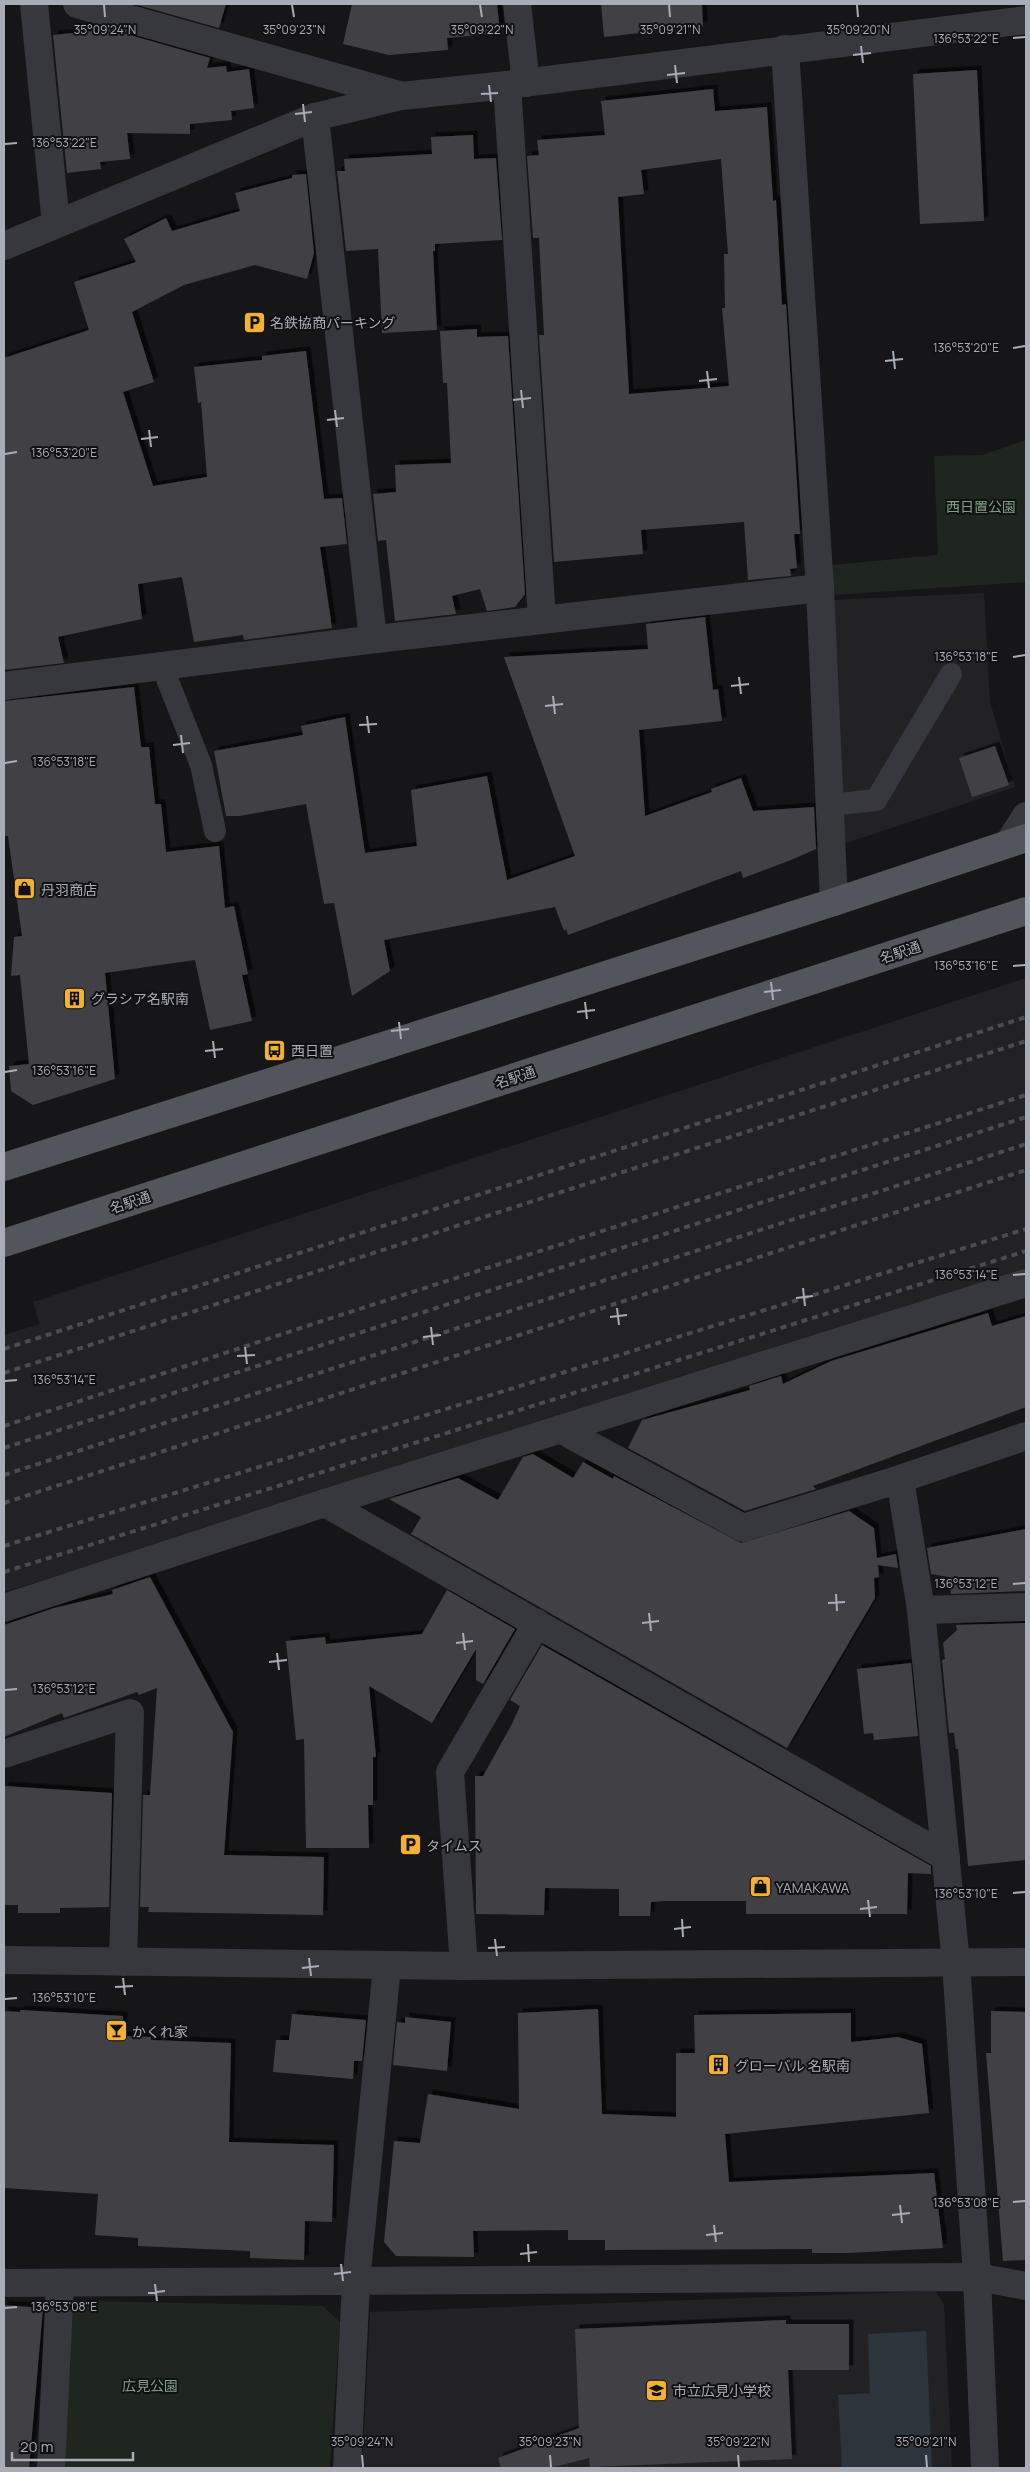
<svg xmlns="http://www.w3.org/2000/svg" width="1030" height="2472" font-family="Manrope,'Noto Sans JP',sans-serif">
  <style>
    .built { fill: #222225 }
    .green { fill: #1e261f }
    .water { fill: #2c353c }
    .building { fill: #404145; fill-rule: evenodd; filter: url(#shadow) }
    .lines { fill: none; stroke-linecap: round; stroke-linejoin: round }
    .service { stroke: #37383d; stroke-width: 22 }
    .minor { stroke: #37383d; stroke-width: 28 }
    .tertiary { stroke: #37383d; stroke-width: 28 }
    .primary { stroke: #53555c; stroke-width: 28 }
    .rail { stroke: #4a4c52; stroke-width: 4; stroke-dasharray: 6 5; stroke-linecap: butt }
    .ticks { fill: none; stroke: #a8adb8; stroke-width: 2 }
    .labels { text-anchor: middle; dominant-baseline: central; stroke-width: 4; stroke-linejoin: round; paint-order: stroke }
    .poi-label { font-size: 14px; fill: #a8adb8; stroke: #111113; text-anchor: start }
    .park-label { font-size: 14px; fill: #7fa381; stroke: #111113 }
    .street-label { font-size: 14px; fill: #a8adb8; stroke: #111113 }
    .ticks-label { font-size: 12px; text-anchor: middle; fill: #a8adb8; stroke: #111113; stroke-width: 4; stroke-linejoin: round; paint-order: stroke }
  </style>
  <defs>
    <filter id="shadow"><feDropShadow dx="4.5" dy="-4.5" stdDeviation="0" flood-color="#0009"/></filter>
  </defs>
  <rect width="100%" height="100%" fill="#161618"/>
  <g class="built">
    <path d="M 984,593 L 990,702 L 1015,787 L 843,844 L 832,600 Z"/>
    <path d="M 1026,978 L 1026,1283 L 4,1592 L 4,1335 L 40,1324 L 33,1302 Z"/>
    <path d="M 935,2291 L 944,2304 L 952,2468 L 362,2468 L 370,2312 Z"/>
  </g>
  <g class="green">
    <path d="M 1026,440 L 1026,582 L 832,595 L 831,565 L 938,555 L 934,456 L 982,455 Z"/>
    <path d="M 89,2301 L 323,2306 L 340,2322 L 330,2468 L 62,2468 L 70,2316 Z"/>
  </g>
  <path class="water" d="M 926,2331 L 932,2468 L 842,2468 L 838,2395 L 870,2393 L 868,2334 Z"/>
  <g class="building">
    <path d="M 134,4 L 226,4 L 219,28 Z"/>
    <path d="M 352,4 L 497,4 L 500,33 L 447,38 L 448,50 L 389,55 L 343,44 Z"/>
    <path d="M 601,4 L 702,4 L 703,26 L 604,37 Z"/>
    <path d="M 95,25 L 210,58 L 207,68 L 226,66 L 227,72 L 249,69 L 254,108 L 231,111 L 232,120 L 190,124 L 190,134 L 127,133 L 130,159 L 100,162 L 101,169 L 67,173 L 53,35 L 92,31 Z"/>
    <path d="M 977,70 L 984,221 L 920,224 L 913,74 Z"/>
    <path d="M 713,89 L 715,111 L 767,107 L 773,201 L 776,200 L 782,305 L 786,304 L 800,534 L 794,534 L 797,568 L 790,569 L 791,576 L 748,580 L 744,522 L 641,530 L 643,554 L 554,562 L 539,335 L 544,335 L 539,238 L 533,238 L 527,156 L 539,155 L 537,140 L 605,135 L 601,101 ZM 721,159 L 728,254 L 724,254 L 725,308 L 722,308 L 729,386 L 629,394 L 618,197 L 644,194 L 641,170 Z"/>
    <path d="M 473,135 L 474,159 L 496,158 L 502,240 L 435,244 L 435,251 L 433,251 L 437,330 L 382,333 L 378,249 L 346,251 L 337,171 L 345,171 L 344,159 L 432,154 L 431,137 Z"/>
    <path d="M 306,174 L 314,253 L 307,279 L 255,265 L 184,285 L 132,312 L 154,382 L 123,392 L 153,486 L 207,477 L 201,402 L 198,403 L 194,367 L 262,360 L 262,356 L 306,351 L 324,499 L 342,498 L 347,544 L 320,547 L 332,628 L 244,640 L 243,635 L 194,642 L 182,577 L 138,584 L 142,619 L 58,637 L 64,663 L 4,670 L 4,358 L 89,330 L 74,282 L 136,262 L 124,239 L 166,218 L 172,231 L 240,211 L 235,193 L 292,178 L 292,175 Z"/>
    <path d="M 477,329 L 477,337 L 508,336 L 525,594 L 515,607 L 487,611 L 480,589 L 452,596 L 456,614 L 395,621 L 386,540 L 378,541 L 373,494 L 396,492 L 395,465 L 451,463 L 447,383 L 443,383 L 440,331 Z"/>
    <path d="M 705,617 L 713,690 L 718,689 L 722,721 L 639,730 L 645,816 L 712,792 L 711,789 L 741,778 L 753,811 L 814,807 L 816,849 L 791,860 L 743,878 L 741,871 L 568,935 L 566,929 L 564,931 L 555,907 L 384,940 L 390,971 L 352,996 L 334,903 L 324,904 L 306,804 L 240,816 L 226,816 L 214,751 L 303,735 L 301,726 L 345,717 L 365,853 L 417,846 L 411,790 L 487,776 L 507,880 L 575,856 L 504,657 L 648,649 L 646,624 Z"/>
    <path d="M 134,687 L 141,747 L 149,747 L 155,804 L 161,804 L 166,852 L 219,846 L 225,908 L 234,906 L 248,974 L 242,975 L 252,1021 L 210,1030 L 195,960 L 105,973 L 115,1079 L 33,1105 L 11,1091 L 9,1066 L 29,1064 L 20,975 L 11,976 L 14,937 L 22,936 L 8,836 L 4,836 L 4,701 Z"/>
    <path d="M 995,746 L 1009,785 L 972,797 L 959,758 Z"/>
    <path d="M 988,1313 L 992,1326 L 1026,1316 L 1026,1407 L 813,1486 L 816,1489 L 745,1511 L 628,1448 L 642,1420 L 750,1390 L 749,1386 L 781,1376 L 783,1384 L 831,1361 Z"/>
    <path d="M 533,1454 L 573,1478 L 583,1462 L 613,1479 L 614,1476 L 741,1543 L 849,1511 L 874,1528 L 877,1558 L 896,1554 L 898,1568 L 878,1565 L 879,1577 L 874,1578 L 875,1598 L 787,1748 L 411,1534 L 421,1517 L 389,1499 L 458,1478 L 498,1500 L 523,1457 Z"/>
    <path d="M 1026,1529 L 1026,1591 L 951,1594 L 949,1577 L 931,1574 L 927,1548 Z"/>
    <path d="M 150,1577 L 233,1732 L 224,1855 L 324,1857 L 323,1915 L 148,1912 L 149,1907 L 140,1907 L 143,1795 L 150,1795 L 157,1688 L 139,1695 L 137,1692 L 64,1718 L 62,1713 L 4,1737 L 4,1625 L 54,1608 L 113,1594 L 112,1590 Z"/>
    <path d="M 447,1590 L 515,1629 L 483,1684 L 476,1680 L 476,1649 L 432,1723 L 369,1686 L 376,1757 L 373,1757 L 373,1805 L 368,1805 L 369,1848 L 306,1848 L 304,1739 L 296,1740 L 286,1641 L 325,1637 L 326,1644 L 422,1634 Z"/>
    <path d="M 1026,1623 L 1026,1860 L 968,1866 L 958,1749 L 956,1749 L 954,1733 L 949,1733 L 942,1660 L 945,1659 L 943,1643 L 957,1630 L 956,1625 Z"/>
    <path d="M 542,1645 L 931,1866 L 931,1874 L 908,1873 L 907,1914 L 746,1914 L 746,1901 L 666,1901 L 651,1902 L 650,1916 L 619,1916 L 619,1889 L 545,1888 L 544,1915 L 476,1914 L 475,1776 L 483,1776 L 512,1724 L 520,1706 L 510,1700 Z"/>
    <path d="M 911,1663 L 918,1736 L 874,1740 L 873,1733 L 864,1734 L 857,1669 Z"/>
    <path d="M 4,1786 L 112,1793 L 109,1907 L 60,1908 L 60,1913 L 18,1913 L 18,1905 L 4,1905 Z"/>
    <path d="M 598,2009 L 602,2114 L 676,2117 L 676,2053 L 695,2053 L 694,2015 L 851,2013 L 851,2042 L 898,2037 L 922,2044 L 929,2113 L 725,2134 L 729,2182 L 934,2173 L 943,2248 L 848,2253 L 812,2253 L 812,2249 L 605,2250 L 605,2240 L 568,2240 L 568,2230 L 473,2231 L 474,2257 L 396,2256 L 384,2242 L 394,2141 L 420,2143 L 428,2094 L 519,2109 L 518,2013 Z"/>
    <path d="M 20,2010 L 123,2016 L 123,2036 L 151,2037 L 151,2040 L 231,2043 L 229,2142 L 334,2145 L 332,2222 L 305,2221 L 304,2260 L 250,2258 L 250,2251 L 138,2246 L 138,2238 L 95,2235 L 98,2194 L 4,2188 L 4,2011 L 20,2012 Z"/>
    <path d="M 991,2011 L 1026,2012 L 1026,2260 L 1003,2261 L 986,2053 L 991,2053 Z"/>
    <path d="M 292,2014 L 366,2020 L 362,2061 L 354,2061 L 353,2079 L 273,2072 L 276,2040 L 289,2040 Z"/>
    <path d="M 405,2017 L 451,2022 L 447,2071 L 393,2065 L 397,2022 L 405,2023 Z"/>
    <path d="M 4,2305 L 43,2308 L 29,2468 L 4,2468 Z"/>
    <path d="M 786,2320 L 786,2324 L 849,2324 L 849,2370 L 788,2370 L 792,2459 L 590,2467 L 589,2458 L 550,2468 L 501,2468 L 498,2458 L 579,2428 L 575,2329 Z"/>
  </g>
  <g class="lines">
    <g class="service">
      <path d="M 162,666 L 201,765 L 215,831"/>
      <path d="M 830,805 L 876,800 L 951,674"/>
    </g>
    <g class="minor">
      <path d="M 34,4 L 56,224"/>
      <path d="M 77,4 L 399,95"/>
      <path d="M 517,4 L 526,83"/>
      <path d="M 785,49 L 820,588 L 834,902"/>
      <path d="M 507,85 L 542,619"/>
      <path d="M 315,117 L 373,639"/>
      <path d="M 4,246 L 315,117 L 401,96 L 507,85 L 1026,20"/>
      <path d="M 4,686 L 368,640 L 820,588"/>
      <path d="M 1008,844 L 1026,816"/>
      <path d="M 560,1429 L 743,1528 L 900,1479 L 1026,1436"/>
      <path d="M 325,1503 L 946,1857"/>
      <path d="M 4,1608 L 325,1503 L 1026,1283"/>
      <path d="M 921,1610 L 1026,1607"/>
      <path d="M 4,1754 L 130,1713 L 123,1962"/>
      <path d="M 464,1966 L 450,1772 L 537,1623"/>
      <path d="M 4,2283 L 977,2277 L 1026,2286"/>
      <path d="M 51,2468 L 60,2284"/>
      <path d="M 347,2468 L 356,2282 L 387,1966"/>
    </g>
    <g class="tertiary">
      <path d="M 900,1479 L 921,1610 L 956,1963 L 977,2277 L 985,2468"/>
      <path d="M 4,1960 L 464,1966 L 1026,1962"/>
    </g>
    <g class="primary">
      <path d="M 4,1167 L 834,902 L 1026,838"/>
      <path d="M 4,1243 L 1026,911"/>
    </g>
    <g class="rail">
      <path d="M 4,1349 L 1026,1017"/>
      <path d="M 4,1373 L 1026,1041"/>
      <path d="M 4,1426 L 322,1321 L 1026,1095"/>
      <path d="M 4,1448 L 1026,1117"/>
      <path d="M 4,1475 L 1026,1144"/>
      <path d="M 4,1503 L 1026,1170"/>
      <path d="M 4,1546 L 1026,1229"/>
      <path d="M 4,1572 L 1026,1251"/>
    </g>
  </g>
  <path class="ticks" d="M 104,5 L 105,17M 292,5 L 294,17M 480,5 L 482,17M 669,5 L 670,17M 857,5 L 858,17M 1013,38 L 1025,37M 861,46 L 863,63M 853,55 L 871,53M 675,65 L 677,83M 667,75 L 685,73M 489,85 L 491,102M 481,94 L 498,93M 303,104 L 305,122M 295,114 L 312,112M 5,144 L 17,143M 1013,348 L 1025,346M 893,351 L 895,369M 885,361 L 903,359M 707,371 L 709,388M 699,381 L 717,379M 521,390 L 523,408M 513,400 L 531,398M 335,410 L 337,427M 327,420 L 344,418M 149,430 L 151,447M 141,439 L 158,437M 5,454 L 17,452M 1013,657 L 1025,655M 739,677 L 741,694M 731,686 L 749,684M 553,696 L 555,714M 545,706 L 563,704M 367,716 L 369,733M 359,725 L 377,724M 181,735 L 183,753M 173,745 L 190,743M 5,763 L 17,761M 1013,966 L 1025,965M 771,982 L 773,1000M 764,992 L 781,990M 585,1002 L 587,1019M 577,1012 L 595,1010M 399,1022 L 401,1039M 391,1031 L 409,1029M 213,1041 L 215,1058M 205,1051 L 223,1049M 5,1072 L 17,1070M 1013,1275 L 1025,1274M 803,1288 L 805,1306M 796,1298 L 813,1296M 617,1308 L 619,1325M 610,1317 L 627,1315M 431,1327 L 433,1345M 423,1337 L 441,1335M 245,1347 L 247,1364M 237,1356 L 255,1355M 5,1381 L 17,1380M 1013,1584 L 1025,1583M 836,1594 L 837,1611M 828,1603 L 845,1602M 649,1613 L 651,1631M 642,1623 L 659,1621M 463,1633 L 465,1650M 456,1643 L 473,1641M 277,1653 L 279,1670M 269,1662 L 287,1660M 5,1690 L 17,1689M 1013,1893 L 1025,1892M 868,1900 L 870,1917M 860,1909 L 877,1907M 682,1919 L 683,1937M 674,1929 L 691,1927M 495,1939 L 497,1956M 488,1948 L 505,1947M 309,1958 L 311,1976M 302,1968 L 319,1966M 123,1978 L 125,1995M 115,1987 L 133,1986M 5,1999 L 17,1998M 1013,2202 L 1025,2201M 900,2205 L 902,2223M 892,2215 L 910,2213M 714,2225 L 716,2242M 706,2235 L 723,2233M 528,2244 L 529,2262M 520,2254 L 537,2252M 341,2264 L 343,2281M 334,2274 L 351,2272M 155,2284 L 157,2301M 148,2293 L 165,2291M 5,2308 L 17,2307M 362,2455 L 363,2467M 550,2455 L 551,2467M 738,2455 L 739,2467M 926,2455 L 927,2467"/>
  <defs>
    <symbol id="parking-square" viewBox="-11 -11 22 22"><rect x="-9" y="-9" width="18" height="18" rx="4" fill="#f2b134" stroke="#111113"/><path d="M-3.5-5.5H1a3.5 3.5 0 0 1 0 7H-1V5.5H-3.5ZM-1-3.4V-.6H.8a1.4 1.4 0 0 0 0-2.8Z" fill="#111"/></symbol>
    <symbol id="shop-square" viewBox="-11 -11 22 22"><rect x="-9" y="-9" width="18" height="18" rx="4" fill="#f2b134" stroke="#111113"/><path d="M-5-2.5h2.3a2.7 3.5 0 0 1 5.4 0H5L5.5 6h-11ZM-1.5-2.5h3a1.5 2.3 0 0 0-3 0Z" fill="#111"/></symbol>
    <symbol id="building-square" viewBox="-11 -11 22 22"><rect x="-9" y="-9" width="18" height="18" rx="4" fill="#f2b134" stroke="#111113"/><path d="M-4-6H4V6H1V3H-1V6H-4ZM-2.5-4.3h1.7v1.8h-1.7ZM.8-4.3h1.7v1.8H.8ZM-2.5-1h1.7V.8h-1.7ZM.8-1h1.7V.8H.8Z" fill="#111"/></symbol>
    <symbol id="bus-square" viewBox="-11 -11 22 22"><rect x="-9" y="-9" width="18" height="18" rx="4" fill="#f2b134" stroke="#111113"/><path d="M-5-6H5V4H4V6H2V4H-2V6H-4V4H-5ZM-3.5-4V0h7V-4ZM-3.5 1.2v1.5H-2V1.2ZM2 1.2v1.5H3.5V1.2Z" fill="#111"/></symbol>
    <symbol id="bar-square" viewBox="-11 -11 22 22"><rect x="-9" y="-9" width="18" height="18" rx="4" fill="#f2b134" stroke="#111113"/><path d="M-6-5H6L.8 .8V4.5H3.5V6h-7V4.5H-.8V.8Z" fill="#111"/></symbol>
    <symbol id="school-square" viewBox="-11 -11 22 22"><rect x="-9" y="-9" width="18" height="18" rx="4" fill="#f2b134" stroke="#111113"/><path d="M0-5L7-2L0 1L-7-2ZM-4 1L0 2.5L4 1V4Q0 6-4 4Z" fill="#111"/></symbol>
  </defs>
  <g fill-rule="evenodd">
    <use href="#parking-square" x="242" y="310" width="25" height="25"/>
    <use href="#shop-square" x="12" y="876" width="25" height="25"/>
    <use href="#building-square" x="62" y="986" width="25" height="25"/>
    <use href="#bus-square" x="262" y="1038" width="25" height="25"/>
    <use href="#parking-square" x="398" y="1832" width="25" height="25"/>
    <use href="#shop-square" x="748" y="1874" width="25" height="25"/>
    <use href="#bar-square" x="104" y="2018" width="25" height="25"/>
    <use href="#building-square" x="706" y="2052" width="25" height="25"/>
    <use href="#school-square" x="644" y="2378" width="25" height="25"/>
  </g>
  <g class="labels">
    <g class="poi-label">
      <text x="270" y="322">名鉄協商パーキング</text>
      <text x="41" y="889">丹羽商店</text>
      <text x="91" y="998">グラシア名駅南</text>
      <text x="291" y="1050">西日置</text>
      <text x="426" y="1845">タイムス</text>
      <text x="776" y="1887">YAMAKAWA</text>
      <text x="132" y="2031">かくれ家</text>
      <text x="735" y="2065">グローバル 名駅南</text>
      <text x="673" y="2390">市立広見小学校</text>
    </g>
    <g class="park-label">
      <text x="981" y="506">西日置公園</text>
      <text x="150" y="2385">広見公園</text>
    </g>
    <g class="street-label">
      <text transform="translate(900 952) rotate(-18)">名駅通</text>
      <text transform="translate(515 1077) rotate(-18)">名駅通</text>
      <text transform="translate(130 1202) rotate(-18)">名駅通</text>
    </g>
  </g>
  <g class="ticks-label">
    <text x="105" y="34">35°09'24"N</text>
    <text x="294" y="34">35°09'23"N</text>
    <text x="482" y="34">35°09'22"N</text>
    <text x="670" y="34">35°09'21"N</text>
    <text x="858" y="34">35°09'20"N</text>
    <text x="966" y="43">136°53'22"E</text>
    <text x="64" y="147">136°53'22"E</text>
    <text x="966" y="352">136°53'20"E</text>
    <text x="64" y="457">136°53'20"E</text>
    <text x="966" y="661">136°53'18"E</text>
    <text x="64" y="766">136°53'18"E</text>
    <text x="966" y="970">136°53'16"E</text>
    <text x="64" y="1075">136°53'16"E</text>
    <text x="966" y="1279">136°53'14"E</text>
    <text x="64" y="1384">136°53'14"E</text>
    <text x="966" y="1588">136°53'12"E</text>
    <text x="64" y="1693">136°53'12"E</text>
    <text x="966" y="1898">136°53'10"E</text>
    <text x="64" y="2002">136°53'10"E</text>
    <text x="966" y="2207">136°53'08"E</text>
    <text x="64" y="2311">136°53'08"E</text>
    <text x="362" y="2446">35°09'24"N</text>
    <text x="550" y="2446">35°09'23"N</text>
    <text x="738" y="2446">35°09'22"N</text>
    <text x="926" y="2446">35°09'21"N</text>
  </g>
  <rect width="1030" height="2472" fill="none" stroke="#a8adb8" stroke-width="10"/>
  <path d="M12 2452v8h121v-8" fill="none" stroke="#a8adb8" stroke-width="2.5"/>
  <text x="20" y="2452" font-size="15" fill="#a8adb8" stroke="#111113" stroke-width="4" paint-order="stroke">20 m</text>
</svg>
